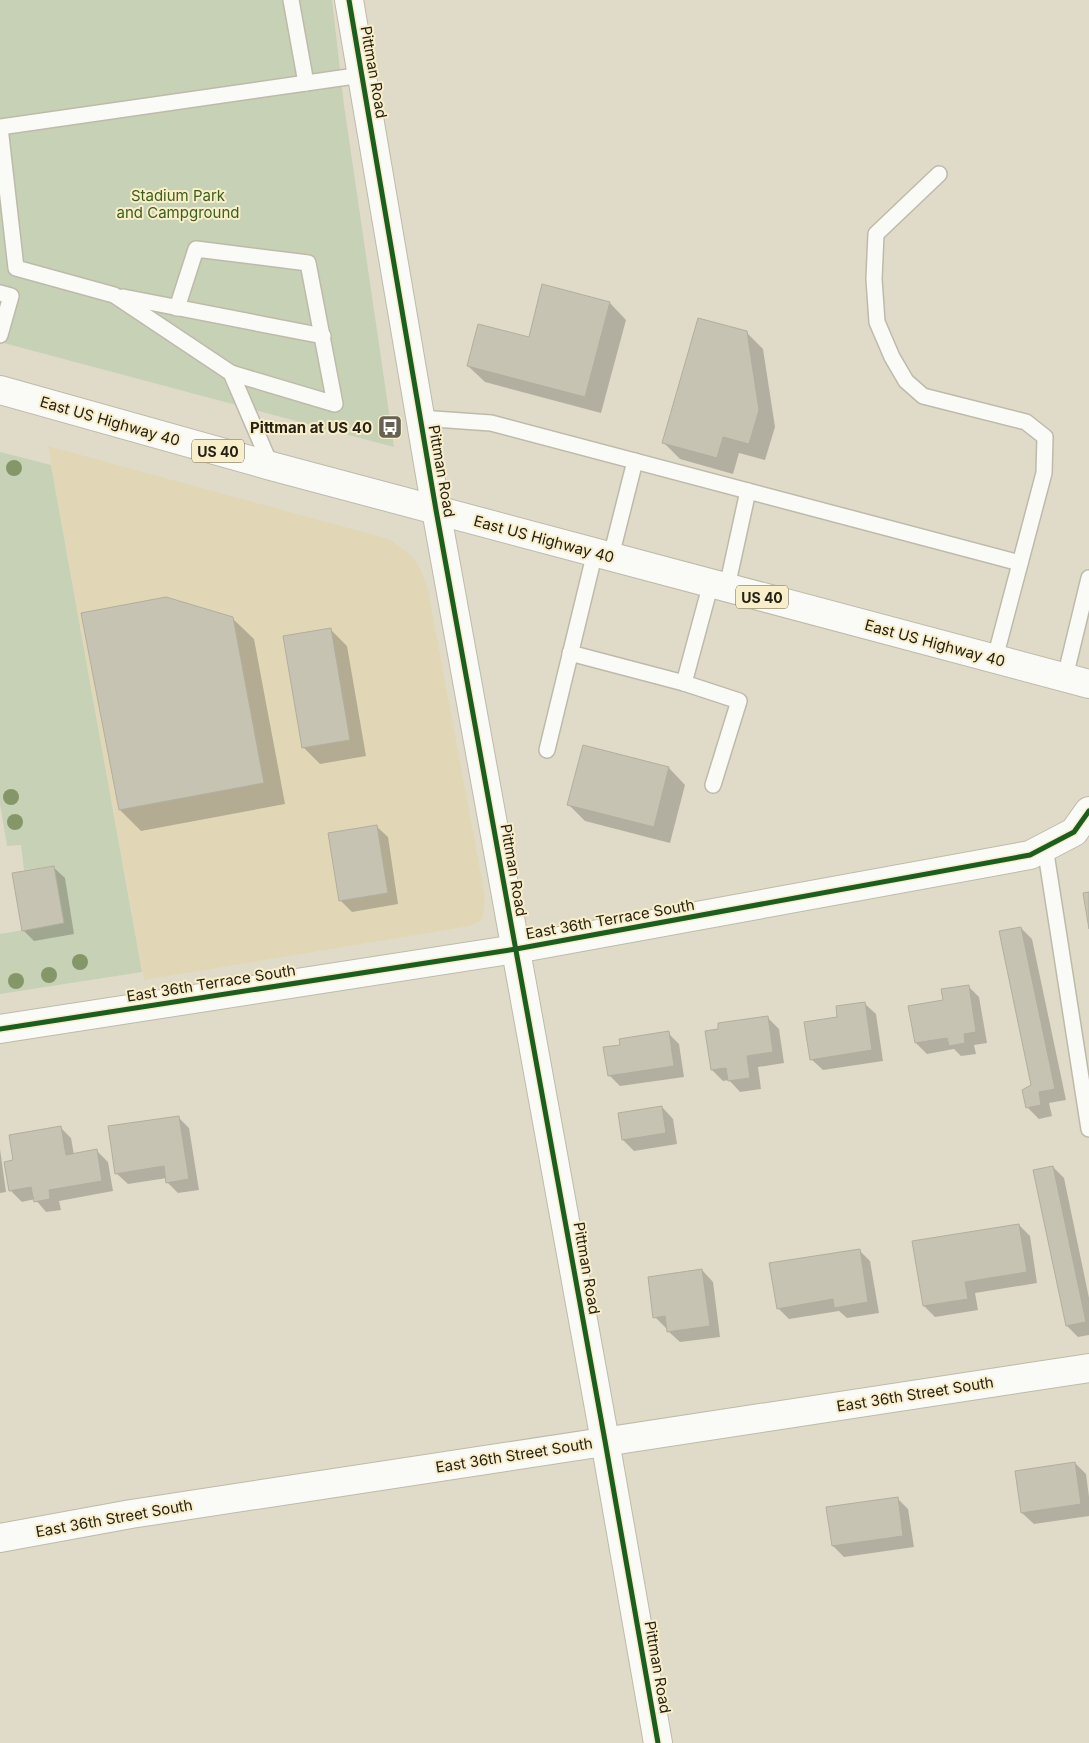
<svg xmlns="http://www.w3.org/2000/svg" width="1089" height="1743" font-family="Inter,sans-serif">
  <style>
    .built { fill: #e1d7b7 }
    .green { fill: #c7d1b5 }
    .shadow { fill: #0003 }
    .building { fill: #c6c3b3; stroke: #b2ae9f }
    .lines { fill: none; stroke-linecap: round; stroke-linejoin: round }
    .service-casing { stroke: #bebaab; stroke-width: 18 }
    .minor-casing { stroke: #bebaab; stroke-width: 30 }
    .tertiary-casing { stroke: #bebaab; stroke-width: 30 }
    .primary-casing { stroke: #bebaab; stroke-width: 30 }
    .service { stroke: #fafaf7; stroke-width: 15 }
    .minor { stroke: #fafaf7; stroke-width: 28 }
    .tertiary { stroke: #fafaf7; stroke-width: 28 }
    .primary { stroke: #fafaf7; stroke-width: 28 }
    .cycleway-casing { stroke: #f9eeca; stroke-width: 8 }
    .cycleway { stroke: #1b5e20; stroke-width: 5 }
    .tree { fill: #859769 }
    .labels { text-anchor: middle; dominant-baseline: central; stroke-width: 4; stroke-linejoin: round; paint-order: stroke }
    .shield { fill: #f9eeca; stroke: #655e4b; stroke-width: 1 }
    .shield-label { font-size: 14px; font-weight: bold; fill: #252114 }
    .street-label { font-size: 15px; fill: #252114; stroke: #f9eeca }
    .park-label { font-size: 15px; fill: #3b601b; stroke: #f9eeca }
    .poi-label { font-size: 15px; font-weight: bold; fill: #252114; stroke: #f9eeca; text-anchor: end }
  </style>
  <rect width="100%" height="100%" fill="#e0dbc8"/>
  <path class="built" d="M 48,446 L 389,539 L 412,556 L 421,570 L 428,590 L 485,896 L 483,916 L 479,922 L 470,926 L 144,980 Z"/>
  <g class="green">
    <path d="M 0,0 L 332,0 L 344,105 L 394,447 L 0,342 Z"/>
    <path d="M 0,452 L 51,465 L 142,972 L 0,994 L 0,934 L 64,923 L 54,866 L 24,870 L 21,845 L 7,846 L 0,804 Z"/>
  </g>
  <g class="shadow">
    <path d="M 610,303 L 626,320 L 601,413 L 485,382 L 468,366 Z"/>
    <path d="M 746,332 L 763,349 L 775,427 L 765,460 L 739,453 L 733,474 L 680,459 L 664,443 Z"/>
    <path d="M 232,618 L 254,639 L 285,804 L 141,831 L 120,810 Z"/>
    <path d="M 330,629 L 347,646 L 366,756 L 320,764 L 304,748 Z"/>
    <path d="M 584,746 L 669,768 L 685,785 L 670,843 L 585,821 L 568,804 Z"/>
    <path d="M 376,826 L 388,837 L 398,904 L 352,912 L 341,901 Z"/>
    <path d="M 53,867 L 65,878 L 74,934 L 34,941 L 23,930 Z"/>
    <path d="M 1021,928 L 1032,939 L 1066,1100 L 1049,1103 L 1052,1116 L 1039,1119 L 1027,1107 L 1033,1086 Z"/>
    <path d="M 968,986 L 979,997 L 987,1043 L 974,1045 L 976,1054 L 961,1056 L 954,1049 L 927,1054 L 916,1043 L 944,1001 Z"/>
    <path d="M 864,1003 L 876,1014 L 883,1061 L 823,1070 L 811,1059 L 839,1018 Z"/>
    <path d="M 767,1017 L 779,1029 L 784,1063 L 758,1067 L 761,1089 L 740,1092 L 729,1080 L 723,1081 L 712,1070 L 706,1032 Z"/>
    <path d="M 668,1033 L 679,1044 L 684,1077 L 620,1086 L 609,1075 L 621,1046 Z"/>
    <path d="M 662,1107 L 673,1119 L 677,1144 L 634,1151 L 623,1140 Z"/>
    <path d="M 178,1117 L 189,1128 L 199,1190 L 178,1193 L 167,1182 L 167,1178 L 128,1184 L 116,1173 Z"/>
    <path d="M 60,1127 L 71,1138 L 74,1155 L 97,1151 L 108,1162 L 113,1191 L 59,1201 L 61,1210 L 46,1212 L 35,1199 L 22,1202 L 11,1191 L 15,1161 Z"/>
    <path d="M 0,1149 L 6,1192 L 0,1193 Z"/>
    <path d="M 1053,1167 L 1064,1178 L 1089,1298 L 1089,1335 L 1078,1337 L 1067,1326 L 1035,1171 Z"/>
    <path d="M 1019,1225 L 1030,1236 L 1037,1283 L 975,1293 L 978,1310 L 935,1317 L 924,1306 L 914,1242 Z"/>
    <path d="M 859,1250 L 870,1261 L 879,1313 L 847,1318 L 839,1311 L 789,1319 L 778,1308 Z"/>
    <path d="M 702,1270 L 713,1282 L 720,1337 L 680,1342 L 668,1331 L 668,1328 L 666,1328 L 655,1317 Z"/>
    <path d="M 1075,1463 L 1086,1474 L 1089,1497 L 1089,1516 L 1034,1524 L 1022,1513 L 1016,1472 Z"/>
    <path d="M 897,1498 L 908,1509 L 914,1547 L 844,1557 L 833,1546 Z"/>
  </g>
  <g class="building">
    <path d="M 542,284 L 610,302 L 585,397 L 467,366 L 478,324 L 529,337 Z"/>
    <path d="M 698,318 L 747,331 L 759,410 L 749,444 L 723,437 L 717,458 L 662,443 Z"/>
    <path d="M 166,597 L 233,617 L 264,783 L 119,810 L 81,613 Z"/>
    <path d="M 331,628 L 350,740 L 302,748 L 283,636 Z"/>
    <path d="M 583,745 L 669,767 L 654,827 L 567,805 Z"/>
    <path d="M 377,825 L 388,893 L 339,901 L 328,833 Z"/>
    <path d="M 54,866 L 64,923 L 22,931 L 12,873 Z"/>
    <path d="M 1089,892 L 1089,929 L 1083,893 Z"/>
    <path d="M 1021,927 L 1055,1089 L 1039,1092 L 1041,1105 L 1026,1108 L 1022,1090 L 1031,1085 L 999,931 Z"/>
    <path d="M 969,985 L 976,1032 L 964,1034 L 965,1043 L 949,1046 L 947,1038 L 915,1043 L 908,1006 L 943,1000 L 941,989 Z"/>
    <path d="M 865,1002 L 872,1050 L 810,1060 L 804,1022 L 837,1017 L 836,1006 Z"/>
    <path d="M 768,1016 L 773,1052 L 747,1056 L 750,1078 L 728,1081 L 726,1068 L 711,1070 L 705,1031 L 718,1029 L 718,1023 Z"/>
    <path d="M 669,1031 L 674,1066 L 608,1076 L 603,1047 L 620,1045 L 619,1039 Z"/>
    <path d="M 662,1106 L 666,1133 L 622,1140 L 618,1113 Z"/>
    <path d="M 179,1116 L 189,1179 L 166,1183 L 164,1166 L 115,1174 L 108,1126 Z"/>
    <path d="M 61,1126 L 66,1155 L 97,1149 L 102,1181 L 49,1190 L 50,1199 L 34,1202 L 31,1187 L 9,1191 L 4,1162 L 13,1160 L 9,1135 Z"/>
    <path d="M 1053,1166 L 1086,1322 L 1066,1326 L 1033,1170 Z"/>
    <path d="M 1019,1224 L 1027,1272 L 965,1282 L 968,1299 L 923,1306 L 912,1241 Z"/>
    <path d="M 860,1249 L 868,1302 L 834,1308 L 833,1299 L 777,1309 L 769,1263 Z"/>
    <path d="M 702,1269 L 710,1326 L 667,1332 L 665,1316 L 653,1318 L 648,1277 Z"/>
    <path d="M 1075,1462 L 1081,1504 L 1021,1513 L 1015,1471 Z"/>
    <path d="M 898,1497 L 903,1536 L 832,1546 L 826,1507 Z"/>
  </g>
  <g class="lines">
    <defs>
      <g id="service">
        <path d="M 291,0 L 306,83"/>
        <path d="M 939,174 L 876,234 L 874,279 L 877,322 L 892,357 L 906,381 L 923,396 L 1026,422 L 1045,437 L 1044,473 L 995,658"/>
        <path d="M 0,293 L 11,296 L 0,335"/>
        <path d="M 123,297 L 323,336"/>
        <path d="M 177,308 L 196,249 L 308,263 L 335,404 L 231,373"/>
        <path d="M 420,418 L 491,423 L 1020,563"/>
        <path d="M 271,466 L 231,373 L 114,295 L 16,268 L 0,127 L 362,75"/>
        <path d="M 611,556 L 635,461"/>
        <path d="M 727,587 L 748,491"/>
        <path d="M 570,653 L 684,683 L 711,583"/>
        <path d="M 1065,677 L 1089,578"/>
        <path d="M 684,683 L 739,701 L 713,785"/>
        <path d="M 547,750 L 595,552"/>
        <path d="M 1045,847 L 1089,1129"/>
      </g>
      <g id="minor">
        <path d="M 0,1029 L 516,949 L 1030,855 L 1074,832 L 1089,811"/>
        <path d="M 0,1538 L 131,1514 L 1089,1368"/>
      </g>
      <path id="tertiary" d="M 349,0 L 436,510 L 605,1441 L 658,1743"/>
      <path id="primary" d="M 0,390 L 271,466 L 1089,684"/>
    </defs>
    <use href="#service" class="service-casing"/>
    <use href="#minor" class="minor-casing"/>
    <use href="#tertiary" class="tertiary-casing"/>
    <use href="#primary" class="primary-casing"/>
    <use href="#service" class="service"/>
    <use href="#minor" class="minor"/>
    <use href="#tertiary" class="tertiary"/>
    <use href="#primary" class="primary"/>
    <defs>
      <g id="cycleway">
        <path d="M 349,0 L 436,510 L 605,1441 L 658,1743"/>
        <path d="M 0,1029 L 516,949 L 1030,855 L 1074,832 L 1089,811"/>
      </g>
    </defs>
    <use href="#cycleway" class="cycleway-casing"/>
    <use href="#cycleway" class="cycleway"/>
  </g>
  <g class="tree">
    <circle cx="14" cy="468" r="8"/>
    <circle cx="11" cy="797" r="8"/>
    <circle cx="15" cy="822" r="8"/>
    <circle cx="80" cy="962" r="8"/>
    <circle cx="49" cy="975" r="8"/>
    <circle cx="16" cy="981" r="8"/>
  </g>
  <defs>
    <symbol id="bus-square" viewBox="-11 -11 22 22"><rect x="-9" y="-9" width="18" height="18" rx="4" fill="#666253" stroke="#f9eeca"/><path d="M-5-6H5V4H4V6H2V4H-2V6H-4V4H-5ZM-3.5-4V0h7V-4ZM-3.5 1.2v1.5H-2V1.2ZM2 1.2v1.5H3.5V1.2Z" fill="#fff"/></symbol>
  </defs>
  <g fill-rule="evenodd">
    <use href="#bus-square" x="376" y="413" width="28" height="28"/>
  </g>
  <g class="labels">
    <g class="shield">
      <rect x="192" y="439.5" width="52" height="23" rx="4"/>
      <rect x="736" y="585.5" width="52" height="23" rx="4"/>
    </g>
    <g class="shield-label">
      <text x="218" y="451">US 40</text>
      <text x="762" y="597">US 40</text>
    </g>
    <g class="street-label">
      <text transform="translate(374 72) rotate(80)">Pittman Road</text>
      <text transform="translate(110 421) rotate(16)">East US Highway 40</text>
      <text transform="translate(442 471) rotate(80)">Pittman Road</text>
      <text transform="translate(544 539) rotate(15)">East US Highway 40</text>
      <text transform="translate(935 643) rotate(15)">East US Highway 40</text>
      <text transform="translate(514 870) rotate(80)">Pittman Road</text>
      <text transform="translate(610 919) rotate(-10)">East 36th Terrace South</text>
      <text transform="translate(211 983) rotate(-9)">East 36th Terrace South</text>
      <text transform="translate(587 1268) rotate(80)">Pittman Road</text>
      <text transform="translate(915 1394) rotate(-9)">East 36th Street South</text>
      <text transform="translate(514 1455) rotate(-9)">East 36th Street South</text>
      <text transform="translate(114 1518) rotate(-10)">East 36th Street South</text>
      <text transform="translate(658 1667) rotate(80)">Pittman Road</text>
    </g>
    <g class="park-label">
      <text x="178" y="195">Stadium Park<tspan x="178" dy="17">and Campground</tspan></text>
    </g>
    <g class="poi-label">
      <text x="372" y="427">Pittman at US 40</text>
    </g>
  </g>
</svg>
